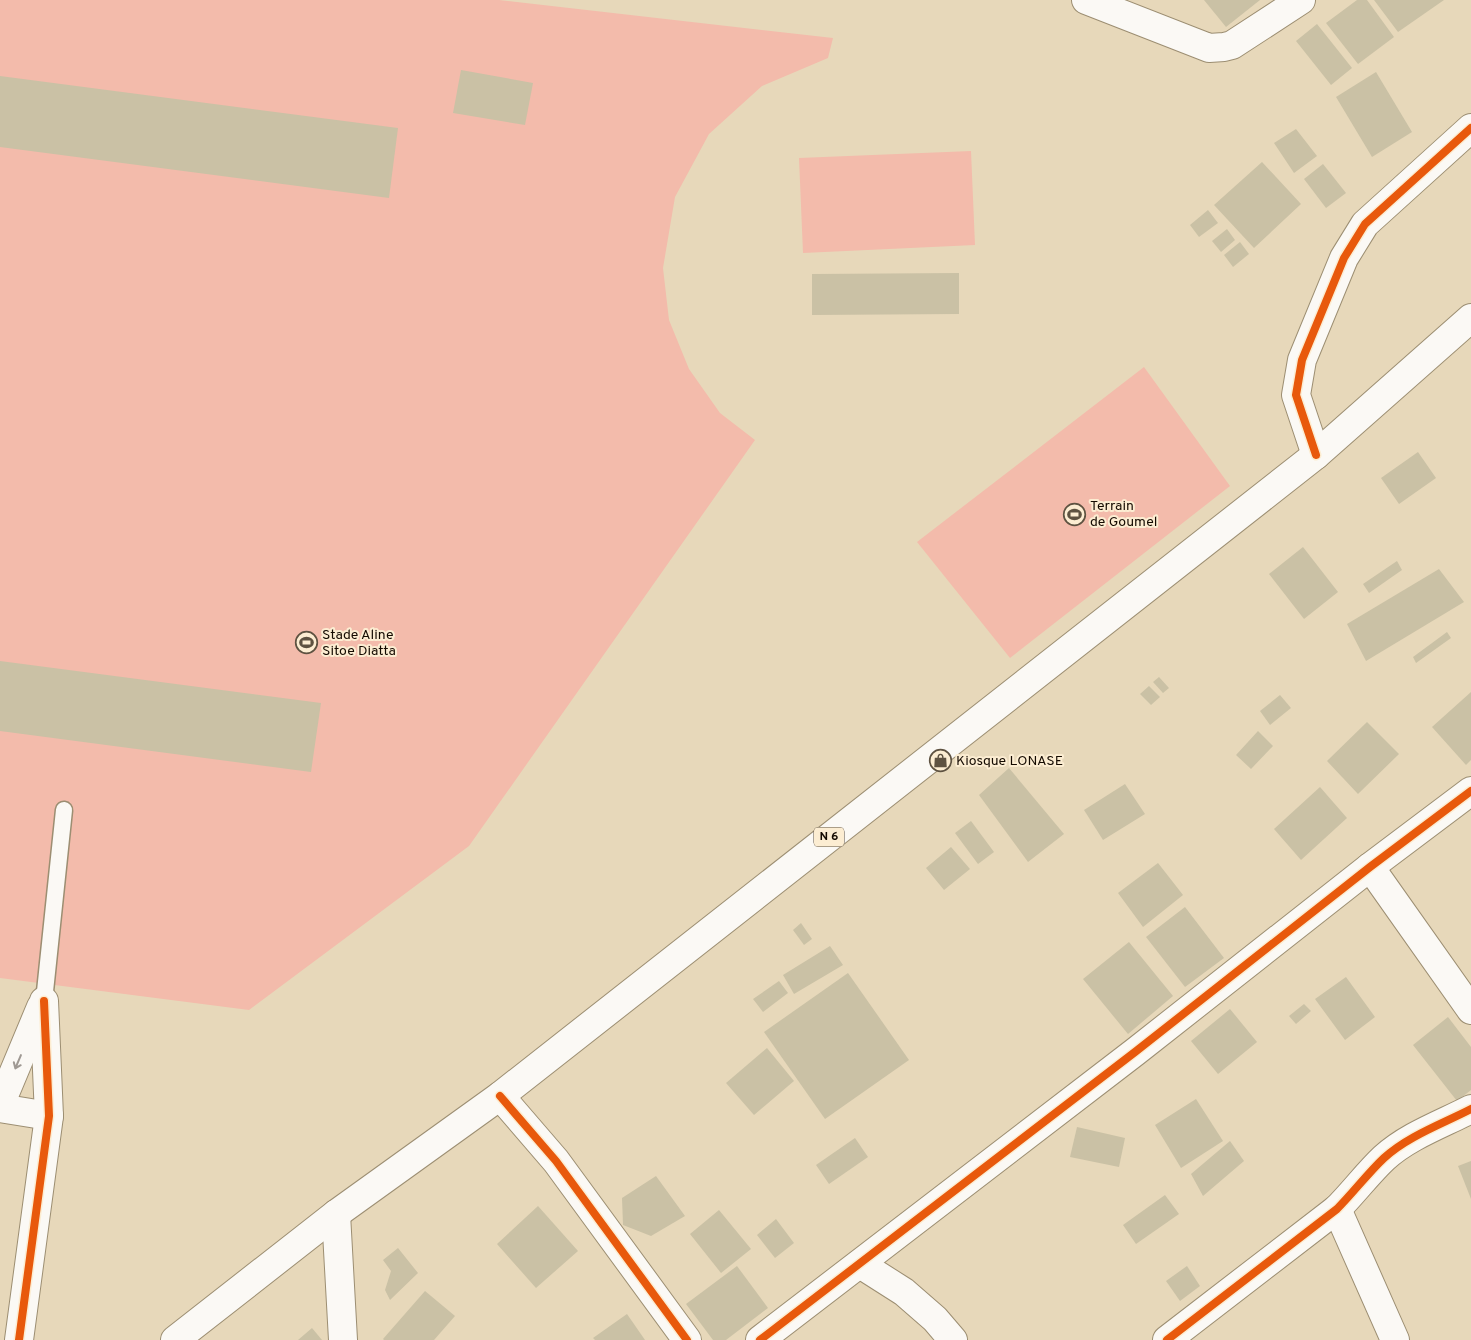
<svg xmlns="http://www.w3.org/2000/svg" width="1471" height="1340" font-family="Overpass,sans-serif">
  <style>
    .green { fill: #f3bbab }
    .building { fill: #cac1a5 }
    .lines { fill: none; stroke-linecap: round; stroke-linejoin: round }
    .service-casing { stroke: #9c8e72; stroke-width: 19 }
    .minor-casing { stroke: #9c8e72; stroke-width: 30 }
    .primary-casing { stroke: #9c8e72; stroke-width: 30 }
    .service { stroke: #fbf9f5; stroke-width: 16 }
    .minor { stroke: #fbf9f5; stroke-width: 28 }
    .primary { stroke: #fbf9f5; stroke-width: 28 }
    .cycleway-casing { stroke: #fcedd2; stroke-width: 11 }
    .cycleway { stroke: #e8590c; stroke-width: 8 }
    .oneway { stroke: #9f9993 }
    .labels { text-anchor: middle; dominant-baseline: central; stroke-width: 4; stroke-linejoin: round; paint-order: stroke }
    .shield { fill: #fcedd2; stroke: #5a4e3f; stroke-width: 1 }
    .shield-label { font-size: 12px; font-weight: bold; fill: #140a00 }
    .poi-label { font-size: 14px; fill: #140a00; stroke: #fcedd2; text-anchor: start }
  </style>
  <rect width="100%" height="100%" fill="#e7d8ba"/>
  <g class="green">
    <path d="M 0,0 L 499,0 L 833,38 L 828,58 L 762,86 L 709,134 L 675,197 L 663,268 L 669,320 L 689,369 L 720,413 L 755,440 L 469,846 L 249,1010 L 0,978 Z"/>
    <path d="M 971,151 L 975,245 L 803,253 L 799,158 Z"/>
    <path d="M 1144,367 L 1230,486 L 1010,658 L 917,542 Z"/>
  </g>
  <g class="building">
    <path d="M 1204,0 L 1260,0 L 1226,27 Z"/>
    <path d="M 1357,0 L 1367,0 L 1394,37 L 1358,64 L 1326,23 Z"/>
    <path d="M 1374,0 L 1444,0 L 1398,32 Z"/>
    <path d="M 1317,24 L 1352,68 L 1331,85 L 1296,41 Z"/>
    <path d="M 461,70 L 533,83 L 525,125 L 453,113 Z"/>
    <path d="M 1376,72 L 1412,132 L 1372,157 L 1336,97 Z"/>
    <path d="M 0,76 L 398,128 L 389,198 L 0,147 Z"/>
    <path d="M 1296,129 L 1317,156 L 1294,173 L 1274,143 Z"/>
    <path d="M 1262,162 L 1301,204 L 1254,248 L 1214,205 Z"/>
    <path d="M 1323,164 L 1346,193 L 1326,208 L 1304,179 Z"/>
    <path d="M 1208,210 L 1218,223 L 1199,237 L 1190,225 Z"/>
    <path d="M 1227,229 L 1235,240 L 1221,252 L 1212,241 Z"/>
    <path d="M 1240,242 L 1249,254 L 1233,267 L 1224,255 Z"/>
    <path d="M 959,273 L 959,314 L 812,315 L 812,274 Z"/>
    <path d="M 1418,452 L 1436,478 L 1399,504 L 1381,478 Z"/>
    <path d="M 1303,547 L 1338,592 L 1304,619 L 1269,574 Z"/>
    <path d="M 1397,561 L 1402,570 L 1369,593 L 1363,584 Z"/>
    <path d="M 1439,569 L 1464,602 L 1366,661 L 1347,624 Z"/>
    <path d="M 1447,632 L 1451,638 L 1416,663 L 1413,657 Z"/>
    <path d="M 0,661 L 321,703 L 311,772 L 0,731 Z"/>
    <path d="M 1159,677 L 1169,688 L 1163,693 L 1153,682 Z"/>
    <path d="M 1149,686 L 1160,697 L 1151,705 L 1140,694 Z"/>
    <path d="M 1471,692 L 1471,760 L 1466,765 L 1432,727 Z"/>
    <path d="M 1280,695 L 1291,708 L 1270,725 L 1260,711 Z"/>
    <path d="M 1367,722 L 1399,754 L 1358,794 L 1327,761 Z"/>
    <path d="M 1258,731 L 1273,746 L 1251,769 L 1236,755 Z"/>
    <path d="M 1009,768 L 1064,834 L 1028,862 L 979,795 Z"/>
    <path d="M 1125,784 L 1145,814 L 1103,840 L 1084,810 Z"/>
    <path d="M 1320,787 L 1347,818 L 1301,860 L 1274,829 Z"/>
    <path d="M 971,821 L 994,852 L 978,864 L 955,833 Z"/>
    <path d="M 951,847 L 970,869 L 944,890 L 926,868 Z"/>
    <path d="M 1158,863 L 1183,895 L 1143,927 L 1118,893 Z"/>
    <path d="M 1185,907 L 1224,958 L 1185,987 L 1146,937 Z"/>
    <path d="M 801,923 L 812,939 L 804,945 L 793,930 Z"/>
    <path d="M 1129,942 L 1173,996 L 1128,1034 L 1083,979 Z"/>
    <path d="M 830,946 L 843,965 L 794,994 L 783,975 Z"/>
    <path d="M 848,973 L 909,1060 L 825,1119 L 764,1032 Z"/>
    <path d="M 1346,977 L 1375,1017 L 1345,1040 L 1315,999 Z"/>
    <path d="M 779,981 L 788,993 L 763,1012 L 753,999 Z"/>
    <path d="M 1304,1004 L 1311,1011 L 1296,1024 L 1289,1016 Z"/>
    <path d="M 1230,1009 L 1257,1042 L 1218,1074 L 1191,1041 Z"/>
    <path d="M 1448,1017 L 1471,1047 L 1471,1090 L 1457,1101 L 1413,1045 Z"/>
    <path d="M 767,1048 L 794,1081 L 754,1115 L 726,1083 Z"/>
    <path d="M 1196,1099 L 1223,1141 L 1181,1168 L 1155,1125 Z"/>
    <path d="M 1077,1127 L 1125,1138 L 1119,1167 L 1070,1157 Z"/>
    <path d="M 855,1138 L 868,1157 L 829,1184 L 816,1165 Z"/>
    <path d="M 1230,1141 L 1244,1161 L 1203,1196 L 1191,1174 Z"/>
    <path d="M 1471,1161 L 1471,1199 L 1458,1166 Z"/>
    <path d="M 656,1176 L 685,1216 L 651,1236 L 623,1225 L 622,1198 Z"/>
    <path d="M 1165,1195 L 1179,1214 L 1136,1244 L 1123,1225 Z"/>
    <path d="M 538,1206 L 578,1251 L 536,1288 L 497,1244 Z"/>
    <path d="M 719,1210 L 751,1249 L 721,1273 L 690,1234 Z"/>
    <path d="M 776,1219 L 794,1243 L 775,1258 L 757,1235 Z"/>
    <path d="M 398,1248 L 418,1273 L 390,1300 L 385,1290 L 391,1271 L 383,1260 Z"/>
    <path d="M 737,1266 L 768,1308 L 726,1340 L 713,1340 L 686,1304 Z"/>
    <path d="M 1187,1266 L 1200,1286 L 1180,1301 L 1166,1281 Z"/>
    <path d="M 425,1291 L 455,1316 L 434,1340 L 384,1340 L 383,1339 Z"/>
    <path d="M 627,1314 L 645,1340 L 595,1340 L 593,1338 Z"/>
    <path d="M 312,1328 L 322,1340 L 298,1340 Z"/>
  </g>
  <g class="lines">
    <defs>
      <path id="service" d="M 44,1001 L 64,810"/>
      <g id="minor">
        <path d="M 1086,0 L 1209,48 L 1224,47 L 1232,45 L 1301,0"/>
        <path d="M 1316,455 L 1296,395 L 1302,360 L 1344,258 L 1365,224 L 1471,128"/>
        <path d="M 1370,867 L 1471,1010"/>
        <path d="M 500,1096 L 556,1161 L 687,1340"/>
        <path d="M 0,1105 L 41,1007"/>
        <path d="M 0,1108 L 49,1116"/>
        <path d="M 1337,1209 L 1395,1340"/>
        <path d="M 336,1214 L 343,1340"/>
        <path d="M 860,1264 L 904,1292 L 935,1319 L 953,1340"/>
        <path d="M 19,1340 L 49,1116 L 44,1001"/>
        <path d="M 760,1340 L 1135,1052 L 1370,867 L 1471,791"/>
        <path d="M 1167,1340 L 1337,1209 C 1353,1193 1368,1173 1384,1158 C 1408,1136 1442,1124 1471,1109"/>
      </g>
      <path id="primary" d="M 175,1340 L 336,1214 L 500,1096 L 1316,455 L 1471,318"/>
    </defs>
    <use href="#service" class="service-casing"/>
    <use href="#minor" class="minor-casing"/>
    <use href="#primary" class="primary-casing"/>
    <use href="#service" class="service"/>
    <use href="#minor" class="minor"/>
    <use href="#primary" class="primary"/>
    <defs>
      <g id="cycleway">
        <path d="M 1316,455 L 1296,395 L 1302,360 L 1344,258 L 1365,224 L 1471,128"/>
        <path d="M 500,1096 L 556,1161 L 687,1340"/>
        <path d="M 19,1340 L 49,1116 L 44,1001"/>
        <path d="M 760,1340 L 1135,1052 L 1370,867 L 1471,791"/>
        <path d="M 1167,1340 L 1337,1209 C 1353,1193 1368,1173 1384,1158 C 1408,1136 1442,1124 1471,1109"/>
      </g>
    </defs>
    <use href="#cycleway" class="cycleway-casing"/>
    <use href="#cycleway" class="cycleway"/>
  </g>
  <defs><path id="oneway-shaft" d="M-6 0H5M1.5-3L5.5 0L1.5 3" fill="none" stroke-width="1.6" stroke-linecap="round" stroke-linejoin="round" transform="scale(1.25)"/></defs>
  <use class="oneway" href="#oneway-shaft" transform="translate(18 1062) rotate(113)"/>
  <defs>
    <symbol id="stadium-ring" viewBox="-11 -11 22 22"><circle r="9.5" fill="#fcedd2" stroke="#5e5241" stroke-width="1.5"/><path d="M0-5a6.5 5 0 1 0 0 10a6.5 5 0 1 0 0-10ZM-3.5-1.8h7v3.6h-7Z" fill="#5e5241"/></symbol>
    <symbol id="shop-ring" viewBox="-11 -11 22 22"><circle r="9.5" fill="#fcedd2" stroke="#5e5241" stroke-width="1.5"/><path d="M-5-2.5h2.3a2.7 3.5 0 0 1 5.4 0H5L5.5 6h-11ZM-1.5-2.5h3a1.5 2.3 0 0 0-3 0Z" fill="#5e5241"/></symbol>
  </defs>
  <g fill-rule="evenodd">
    <use href="#stadium-ring" x="1062" y="502" width="25" height="25"/>
    <use href="#stadium-ring" x="294" y="630" width="25" height="25"/>
    <use href="#shop-ring" x="928" y="748" width="25" height="25"/>
  </g>
  <g class="labels">
    <rect class="shield" x="814" y="827.5" width="30" height="19" rx="4"/>
    <g class="shield-label">
      <text x="829" y="837">N 6</text>
    </g>
    <g class="poi-label">
      <text x="1090" y="506">Terrain<tspan x="1090" dy="16">de Goumel</tspan></text>
      <text x="322" y="635">Stade Aline<tspan x="322" dy="16">Sitoe Diatta</tspan></text>
      <text x="956" y="761">Kiosque LONASE</text>
    </g>
  </g>
</svg>
